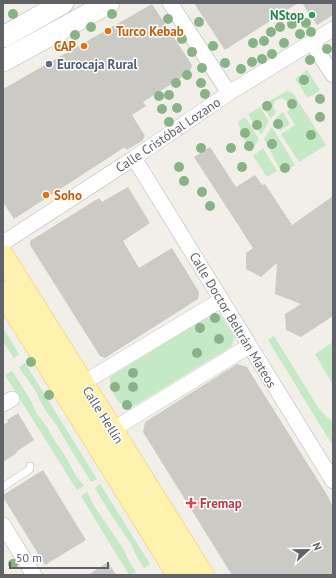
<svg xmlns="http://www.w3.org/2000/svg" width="336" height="578" font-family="'PT Sans',sans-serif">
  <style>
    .green { fill: #c5e8c5 }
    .building { fill: #cccac5 }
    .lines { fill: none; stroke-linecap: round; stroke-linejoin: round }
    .lane-casing { stroke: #b5b8bc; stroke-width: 8 }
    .street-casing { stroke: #b5b8bc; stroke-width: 16 }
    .secondary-casing { stroke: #b6babf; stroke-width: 22 }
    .primary-casing { stroke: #f2c960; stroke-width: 23 }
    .lane { stroke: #fff; stroke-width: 7 }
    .street { stroke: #fff; stroke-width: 15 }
    .secondary { stroke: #fff; stroke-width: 21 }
    .primary { stroke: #fff2af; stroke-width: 22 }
    .tree { fill: #89b387 }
    .leisure-dot { fill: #2e9e5b; stroke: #fff; stroke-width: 1.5 }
    .food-dot { fill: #e8710a; stroke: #fff; stroke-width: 1.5 }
    .service-dot { fill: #5c6f8a; stroke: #fff; stroke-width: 1.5 }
    .health-dot { fill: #e0444e; stroke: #fff; stroke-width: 1.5 }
    .labels { text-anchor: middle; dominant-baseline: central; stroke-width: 3; stroke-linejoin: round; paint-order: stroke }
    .leisure-label { font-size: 13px; font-weight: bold; fill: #27864d; stroke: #fff; text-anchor: end }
    .food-label { font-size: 13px; font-weight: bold; fill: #c56008; stroke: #fff; text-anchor: start }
    .service-label { font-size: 13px; font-weight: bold; fill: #4e5e75; stroke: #fff; text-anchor: start }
    .street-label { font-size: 13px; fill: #5f6368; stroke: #fff }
    .health-label { font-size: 13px; font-weight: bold; fill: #be3a42; stroke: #fff; text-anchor: start }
  </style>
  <rect width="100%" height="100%" fill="#f1efe8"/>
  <g class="green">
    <path d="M 307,70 L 320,90 L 314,95 L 307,97 L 295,79 Z"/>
    <path d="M 287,91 L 291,92 L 295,96 L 326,145 L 299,162 L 281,134 L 295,125 L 287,112 L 289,110 C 290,104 287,100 282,98 L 276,100 L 273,106 L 276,112 L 271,119 L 262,105 Z"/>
    <path d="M 260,107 L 269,121 L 261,135 L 248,114 Z"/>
    <path d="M 283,112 L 290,124 L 280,131 L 275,119 Z"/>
    <path d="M 245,117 L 259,139 L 251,152 L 244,139 L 238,122 Z"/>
    <path d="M 272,127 L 295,165 L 282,173 L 264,139 Z"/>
    <path d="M 263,148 L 277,171 L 267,177 L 253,156 Z"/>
    <path d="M 214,313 L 221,316 L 234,337 L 232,346 L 129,409 C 117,404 109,390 110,377 Z"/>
    <path d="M 3,328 L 19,354 L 14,358 L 3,342 Z"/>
    <path d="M 274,336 L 319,409 L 327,417 L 333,422 L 333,446 L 268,340 Z"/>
    <path d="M 333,342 L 333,385 L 315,354 Z"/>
    <path d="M 25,363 L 97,479 L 91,482 C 79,463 67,443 56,424 C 52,418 46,413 43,406 C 40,402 39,397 36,392 C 31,383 24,376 19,367 Z"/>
    <path d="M 12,371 L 30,399 L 37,414 L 47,427 L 54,440 L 64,454 L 76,476 L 84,486 L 77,490 L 5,375 Z"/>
    <path d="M 100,484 L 150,564 L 144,568 C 137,559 134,549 129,541 C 117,523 105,506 95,488 Z"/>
    <path d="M 87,492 L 94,506 L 122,547 L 129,561 L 136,572 L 129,575 L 81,496 Z"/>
  </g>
  <g class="building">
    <path d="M 194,3 L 298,3 L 225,50 Z"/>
    <path d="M 302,3 L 333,3 L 333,15 L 317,25 Z"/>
    <path d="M 152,4 L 192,65 L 190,72 L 143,102 L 146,106 L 132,115 L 145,136 L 142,141 L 126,150 L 125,147 L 14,219 L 3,202 L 3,89 Z"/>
    <path d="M 210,147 L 236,187 L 255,175 L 262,185 L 265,184 L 292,225 L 333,196 L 333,316 L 301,337 L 286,330 L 285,314 L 301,304 L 275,294 L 277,263 L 261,277 L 246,269 L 246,253 L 253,248 L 194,157 Z"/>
    <path d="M 128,187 L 150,223 L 123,241 L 139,268 L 172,248 L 199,292 L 198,299 L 105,358 L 100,356 L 88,337 L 30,245 L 30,241 L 99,198 L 102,202 Z"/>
    <path d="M 237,364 L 247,367 L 329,498 L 329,499 L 333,506 L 333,575 L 232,575 L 143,432 L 145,422 Z"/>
    <path d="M 18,413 L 34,440 L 16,452 L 17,453 L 3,462 L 3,425 L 8,422 L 7,420 Z"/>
    <path d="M 43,470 L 86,540 L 45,565 L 3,497 L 3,495 Z"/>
    <path d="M 108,562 L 116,575 L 88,575 Z"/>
  </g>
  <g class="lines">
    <defs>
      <path id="lane" d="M 3,487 L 30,469 L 30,466"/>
      <g id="street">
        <path d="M 170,3 L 229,93"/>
        <path d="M 312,43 L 333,75"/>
        <path d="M 134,158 L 333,481"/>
        <path d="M 3,243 L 134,158 L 229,93 L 333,29"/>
        <path d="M 83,383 L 221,300"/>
        <path d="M 3,404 L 12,399"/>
        <path d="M 112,430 L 249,346"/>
        <path d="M 3,525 L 34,575"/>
      </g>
      <g id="secondary">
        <path d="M 3,37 L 63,3"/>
        <path d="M 3,61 L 109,3"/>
      </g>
      <g id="primary">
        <path d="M 3,256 L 203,575"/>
        <path d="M 3,292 L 178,575"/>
      </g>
    </defs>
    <use href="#lane" class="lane-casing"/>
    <use href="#street" class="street-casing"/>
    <use href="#secondary" class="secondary-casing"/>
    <use href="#primary" class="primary-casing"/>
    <use href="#lane" class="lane"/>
    <use href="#street" class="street"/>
    <use href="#secondary" class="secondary"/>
    <use href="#primary" class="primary"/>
  </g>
  <g class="tree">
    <circle cx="13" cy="14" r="5"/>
    <circle cx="112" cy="14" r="5"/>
    <circle cx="168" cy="19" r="5"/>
    <circle cx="199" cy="22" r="5"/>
    <circle cx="306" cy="23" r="5"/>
    <circle cx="292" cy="24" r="5"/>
    <circle cx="91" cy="27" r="5"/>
    <circle cx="280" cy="27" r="5"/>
    <circle cx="271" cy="32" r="5"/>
    <circle cx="311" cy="32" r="5"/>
    <circle cx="300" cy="34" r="5"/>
    <circle cx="75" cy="35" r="5"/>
    <circle cx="182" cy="39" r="5"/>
    <circle cx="264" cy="41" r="5"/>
    <circle cx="253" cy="43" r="5"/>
    <circle cx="284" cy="43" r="5"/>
    <circle cx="58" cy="45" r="5"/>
    <circle cx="213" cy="46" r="5"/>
    <circle cx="327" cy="49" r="5"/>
    <circle cx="192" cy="52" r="5"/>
    <circle cx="272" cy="54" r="5"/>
    <circle cx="262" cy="59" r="5"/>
    <circle cx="310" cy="60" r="5"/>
    <circle cx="252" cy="62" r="5"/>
    <circle cx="225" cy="63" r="5"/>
    <circle cx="202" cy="68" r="5"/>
    <circle cx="241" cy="69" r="5"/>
    <circle cx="187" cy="75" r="5"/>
    <circle cx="304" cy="80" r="5"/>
    <circle cx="176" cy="83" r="5"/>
    <circle cx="201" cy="83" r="5"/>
    <circle cx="205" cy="94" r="5"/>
    <circle cx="169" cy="95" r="5"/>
    <circle cx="159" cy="96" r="5"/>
    <circle cx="320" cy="99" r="5"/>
    <circle cx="292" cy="104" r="5"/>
    <circle cx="267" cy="106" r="5"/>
    <circle cx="177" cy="108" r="5"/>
    <circle cx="162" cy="109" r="5"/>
    <circle cx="320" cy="117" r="5"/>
    <circle cx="169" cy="122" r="5"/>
    <circle cx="278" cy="124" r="5"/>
    <circle cx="257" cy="125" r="5"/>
    <circle cx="245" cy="133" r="5"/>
    <circle cx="311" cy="135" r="5"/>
    <circle cx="272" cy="144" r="5"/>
    <circle cx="249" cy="146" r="5"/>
    <circle cx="201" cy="148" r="5"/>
    <circle cx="231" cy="148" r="5"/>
    <circle cx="179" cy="167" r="5"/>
    <circle cx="242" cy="167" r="5"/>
    <circle cx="285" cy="168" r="5"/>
    <circle cx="184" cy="181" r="5"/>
    <circle cx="202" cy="192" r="5"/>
    <circle cx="210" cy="206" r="5"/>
    <circle cx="215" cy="318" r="5"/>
    <circle cx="200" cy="328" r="5"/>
    <circle cx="219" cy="339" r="5"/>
    <circle cx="197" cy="353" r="5"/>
    <circle cx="31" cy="362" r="5"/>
    <circle cx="133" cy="373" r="5"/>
    <circle cx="115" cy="387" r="5"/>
    <circle cx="133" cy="387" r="5"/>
    <circle cx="49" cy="395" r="5"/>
    <circle cx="127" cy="405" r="5"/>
    <circle cx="13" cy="564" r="5"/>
  </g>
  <circle class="leisure-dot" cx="312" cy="15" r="4"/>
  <g class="food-dot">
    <circle cx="108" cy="31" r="4"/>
    <circle cx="84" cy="46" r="4"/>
    <circle cx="46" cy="195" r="4"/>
  </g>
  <circle class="service-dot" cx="49" cy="64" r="4"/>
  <path class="health-dot" d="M189 497h4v4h4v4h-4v4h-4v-4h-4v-4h4z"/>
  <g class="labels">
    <g class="leisure-label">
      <text x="304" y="15">NStop</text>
    </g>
    <g class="food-label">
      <text x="116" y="31">Turco Kebab</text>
      <text x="76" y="46" text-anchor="end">CAP</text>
      <text x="54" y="195">Soho</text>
    </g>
    <g class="service-label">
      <text x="57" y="64">Eurocaja Rural</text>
    </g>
    <g class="street-label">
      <text transform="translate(168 135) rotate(-34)">Calle Cristóbal Lozano</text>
      <text transform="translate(233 320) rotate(59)">Calle Doctor Beltrán Mateos</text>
      <text transform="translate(103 415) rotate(58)">Calle Hellín</text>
    </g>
    <g class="health-label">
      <text x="200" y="503">Fremap</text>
    </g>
  </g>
  <rect width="336" height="578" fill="none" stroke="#5f6368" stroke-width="8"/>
  <g transform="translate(308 550) rotate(68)" stroke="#ffffff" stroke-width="3" paint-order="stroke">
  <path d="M0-3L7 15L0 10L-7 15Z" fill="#5f6368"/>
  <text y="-6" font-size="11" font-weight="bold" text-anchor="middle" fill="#5f6368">N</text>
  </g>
  <path d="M10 562v6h98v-6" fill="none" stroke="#5f6368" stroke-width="2"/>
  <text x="16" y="562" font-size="12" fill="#5f6368" stroke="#ffffff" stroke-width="3" paint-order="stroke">50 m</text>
</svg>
